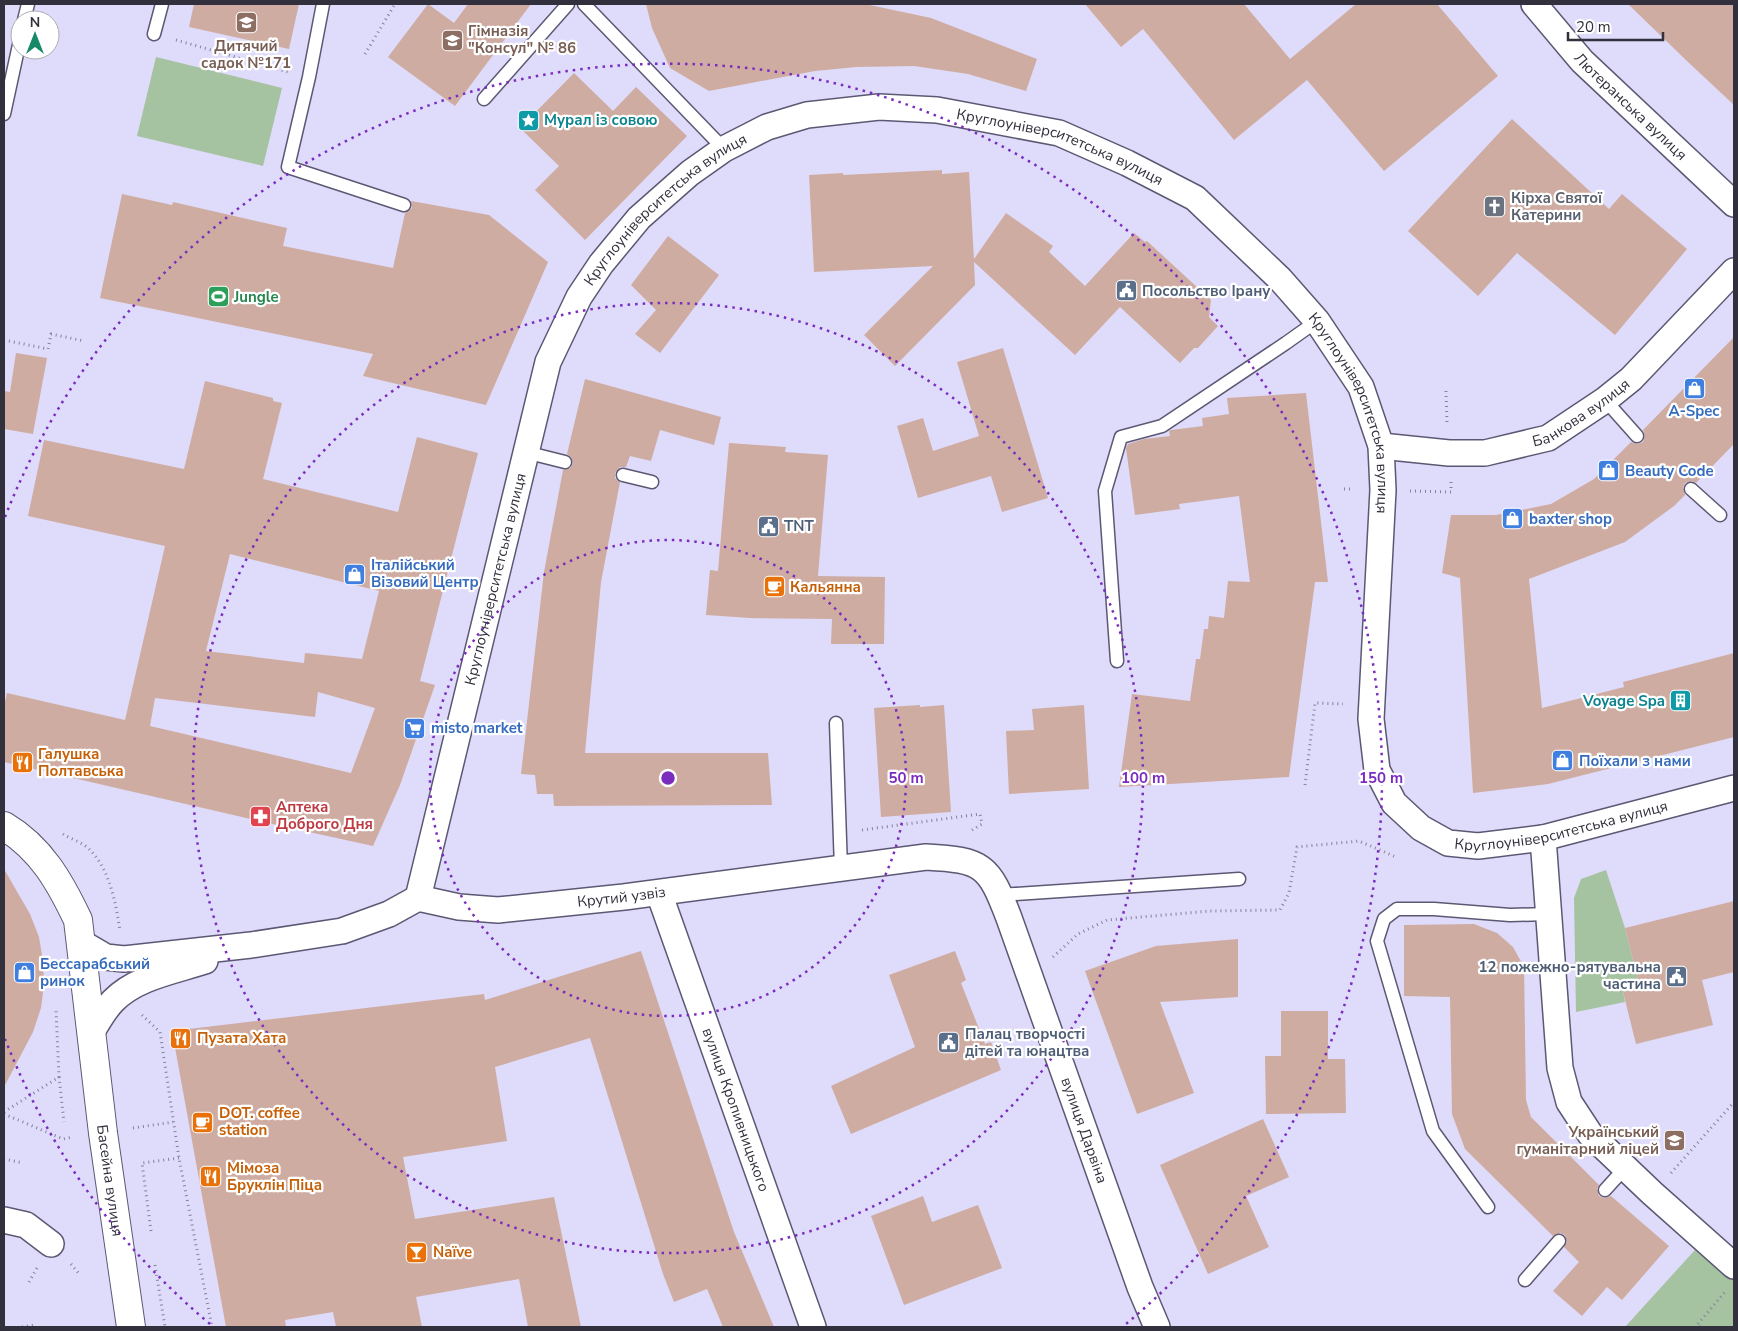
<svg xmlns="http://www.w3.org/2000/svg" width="1738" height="1331" font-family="'Nunito Sans',sans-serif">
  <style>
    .green { fill: #a5c3a1 }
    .building { fill: #cfaca1; fill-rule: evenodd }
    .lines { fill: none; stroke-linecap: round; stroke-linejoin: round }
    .lane-casing { stroke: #5c5873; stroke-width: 15 }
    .street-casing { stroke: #5c5873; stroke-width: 28 }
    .primary-casing { stroke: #5c5873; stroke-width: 30 }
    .path { stroke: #848297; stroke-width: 3; stroke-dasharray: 1 4; stroke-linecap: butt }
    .lane { stroke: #fff; stroke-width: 12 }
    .street { stroke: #fff; stroke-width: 25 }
    .primary { stroke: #fff; stroke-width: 28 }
    .ring { fill: none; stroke: #7b2cbf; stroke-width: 2.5; stroke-dasharray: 2.5 5 }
    .labels { text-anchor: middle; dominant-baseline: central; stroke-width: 4.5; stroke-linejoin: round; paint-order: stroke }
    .education-label { font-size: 15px; font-weight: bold; fill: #785e54; stroke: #fff; text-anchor: start }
    .street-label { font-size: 15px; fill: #31303c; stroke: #fff }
    .culture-label { font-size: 15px; font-weight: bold; fill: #0d838f; stroke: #fff; text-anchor: start }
    .worship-label { font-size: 15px; font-weight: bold; fill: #5b616d; stroke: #fff; text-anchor: start }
    .service-label { font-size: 15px; font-weight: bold; fill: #4e5e75; stroke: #fff; text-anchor: start }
    .leisure-label { font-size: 15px; font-weight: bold; fill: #27864d; stroke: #fff; text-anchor: start }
    .shop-label { font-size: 15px; font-weight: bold; fill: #366cbe; stroke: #fff; text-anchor: start }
    .food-label { font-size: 15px; font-weight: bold; fill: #c56008; stroke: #fff; text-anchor: start }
    .health-label { font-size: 15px; font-weight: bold; fill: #be3a42; stroke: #fff; text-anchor: start }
    .centre { fill: #7b2cbf; stroke: #fff; stroke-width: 2.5 }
    .ring-label { font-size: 15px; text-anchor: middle; font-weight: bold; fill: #7b2cbf; stroke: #fff; stroke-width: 4.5; stroke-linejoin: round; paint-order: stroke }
  </style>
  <rect width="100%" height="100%" fill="#dfdbfb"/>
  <g class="green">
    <path d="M 156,57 L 282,88 L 263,166 L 137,136 Z"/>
    <path d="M 1606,870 L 1625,928 L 1640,988 L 1623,992 L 1625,1002 L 1576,1012 L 1574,898 L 1581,879 Z"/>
    <path d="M 1704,1240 L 1734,1266 L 1734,1327 L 1625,1327 Z"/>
  </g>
  <g class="building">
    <path d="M 194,4 L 299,4 L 289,49 L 189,27 Z"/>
    <path d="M 428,4 L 454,23 L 468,4 L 531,4 L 455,106 L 388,57 Z"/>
    <path d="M 646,4 L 865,4 L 931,18 L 1037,59 L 1026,91 L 968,74 L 914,66 L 856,67 L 815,71 L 709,91 L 670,68 L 652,28 Z"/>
    <path d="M 1085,4 L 1244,4 L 1290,59 L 1356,4 L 1437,4 L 1498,76 L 1384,171 L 1307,80 L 1234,140 L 1143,29 L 1121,47 Z"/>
    <path d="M 1628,4 L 1734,4 L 1734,105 L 1688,62 Z"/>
    <path d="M 574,73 L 613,111 L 636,87 L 687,136 L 585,240 L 535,190 L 559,166 L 520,128 Z"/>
    <path d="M 1512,119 L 1609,209 L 1622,194 L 1687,249 L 1615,335 L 1517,253 L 1478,296 L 1408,231 Z"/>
    <path d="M 942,170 L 942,174 L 969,172 L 974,259 L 1006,213 L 1053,246 L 1049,252 L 1085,286 L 1134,233 L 1145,242 L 1147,241 L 1211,300 L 1209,317 L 1218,326 L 1198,348 L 1194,348 L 1180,363 L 1120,307 L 1075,355 L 974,262 L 975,285 L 895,366 L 864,335 L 933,266 L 814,272 L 809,175 L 843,173 L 843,175 Z"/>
    <path d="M 122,194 L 172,205 L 173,202 L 287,228 L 283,246 L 393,268 L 405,213 L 412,208 L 411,201 L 489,215 L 548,262 L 486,405 L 363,376 L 373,354 L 100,298 Z"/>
    <path d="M 668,236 L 719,275 L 660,353 L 635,334 L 656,310 L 631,285 Z"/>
    <path d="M 1734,337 L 1734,444 L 1696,483 L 1692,481 L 1685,483 L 1683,488 L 1685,495 L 1674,506 L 1625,542 L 1529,579 L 1542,708 L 1624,687 L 1623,682 L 1734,653 L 1734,737 L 1548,784 L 1473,793 L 1460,578 L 1442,573 L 1451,515 L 1496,515 L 1551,504 L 1594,479 L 1631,442 L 1638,444 L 1643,442 L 1645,435 L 1643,430 Z"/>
    <path d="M 1003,348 L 1048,498 L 1002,512 L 991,476 L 918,498 L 897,426 L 923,418 L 933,451 L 979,436 L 957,362 Z"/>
    <path d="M 16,353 L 47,358 L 33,434 L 4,429 L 4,391 L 10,392 Z"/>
    <path d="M 585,379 L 721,417 L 714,445 L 660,430 L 651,461 L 630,456 L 626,467 L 620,467 L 615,473 L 615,478 L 620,482 L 601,582 L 585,753 L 768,753 L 772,805 L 554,806 L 553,794 L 537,794 L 535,775 L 521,774 L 544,572 L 563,470 L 570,468 L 573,463 L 571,457 L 567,454 Z"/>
    <path d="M 205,381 L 273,398 L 273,401 L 282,403 L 263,479 L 398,512 L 417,437 L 478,453 L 420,681 L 435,685 L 400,785 L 373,846 L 268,823 L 4,762 L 4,706 L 7,693 L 125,720 L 165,546 L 28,516 L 44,440 L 184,469 ZM 230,554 L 379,591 L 362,659 L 305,653 L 304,663 L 206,651 ZM 318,692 L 375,708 L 351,773 L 150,726 L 155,698 L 315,717 Z"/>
    <path d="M 1306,393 L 1328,582 L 1315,582 L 1289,777 L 1119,787 L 1132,694 L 1190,701 L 1196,659 L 1200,659 L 1204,629 L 1208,629 L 1209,616 L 1224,618 L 1228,581 L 1250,582 L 1239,496 L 1179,504 L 1180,509 L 1135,515 L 1126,448 L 1128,444 L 1144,439 L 1170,436 L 1169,431 L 1171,430 L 1203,426 L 1202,418 L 1229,414 L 1227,398 Z"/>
    <path d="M 729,443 L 786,447 L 785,452 L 828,455 L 818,576 L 885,577 L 884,644 L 831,644 L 832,619 L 750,618 L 706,615 L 710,570 L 718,571 Z"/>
    <path d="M 920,705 L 920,707 L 944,705 L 951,812 L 881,817 L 874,708 Z"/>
    <path d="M 1084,705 L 1089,789 L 1009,794 L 1006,731 L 1034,730 L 1032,709 Z"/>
    <path d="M 4,869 L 30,914 L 39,937 L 43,961 L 44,985 L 41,1008 L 33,1032 L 4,1087 Z"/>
    <path d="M 1734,901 L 1734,972 L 1702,980 L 1713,1025 L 1636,1044 L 1623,992 L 1640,988 L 1625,928 Z"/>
    <path d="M 1474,924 L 1497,933 L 1513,947 L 1524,967 L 1526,1100 L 1531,1117 L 1599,1185 L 1597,1189 L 1599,1196 L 1604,1198 L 1611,1196 L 1669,1246 L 1622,1300 L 1607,1287 L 1582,1316 L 1553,1291 L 1579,1262 L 1564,1247 L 1567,1242 L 1565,1235 L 1560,1233 L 1553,1236 L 1465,1149 L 1452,1114 L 1450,997 L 1404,996 L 1404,925 Z"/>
    <path d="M 1238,939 L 1238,997 L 1160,1002 L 1194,1093 L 1137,1114 L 1085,971 L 1156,946 Z"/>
    <path d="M 641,951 L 734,1232 L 774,1327 L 723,1327 L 707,1289 L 674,1302 L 663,1274 L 590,1038 L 495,1067 L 507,1141 L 403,1157 L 415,1219 L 554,1197 L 581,1327 L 528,1327 L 519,1279 L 416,1297 L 422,1327 L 336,1327 L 333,1312 L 285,1320 L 286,1327 L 226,1327 L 172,1031 L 484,994 L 485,1000 Z"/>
    <path d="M 955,951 L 966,980 L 961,983 L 985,1044 L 991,1042 L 1001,1070 L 851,1134 L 831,1086 L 915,1047 L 889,975 Z"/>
    <path d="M 1281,1011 L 1328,1011 L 1328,1059 L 1345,1059 L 1346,1113 L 1266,1114 L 1265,1056 L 1281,1056 Z"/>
    <path d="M 1263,1119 L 1289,1177 L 1246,1196 L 1269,1247 L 1208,1274 L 1160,1165 Z"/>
    <path d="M 923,1196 L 932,1222 L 978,1205 L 1002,1268 L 904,1305 L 871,1216 Z"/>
  </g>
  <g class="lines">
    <defs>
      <g id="lane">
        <path d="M 323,4 L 309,77 L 288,167 L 404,205"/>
        <path d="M 584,4 L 724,149"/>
        <path d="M 24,20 L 28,4"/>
        <path d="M 154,34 L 162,4"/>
        <path d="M 484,99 L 568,4"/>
        <path d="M 4,114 L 20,40"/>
        <path d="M 1605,400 L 1637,436"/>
        <path d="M 525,452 L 565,462"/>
        <path d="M 623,475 L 652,482"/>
        <path d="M 1691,489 L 1720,515"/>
        <path d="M 1117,661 L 1105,491 L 1121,437 L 1162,426 L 1286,343 L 1317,321"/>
        <path d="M 836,723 L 841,869"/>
        <path d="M 1000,895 L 1239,879"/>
        <path d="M 1605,1190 L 1625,1168"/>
        <path d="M 1488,1207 L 1433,1131 L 1377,941 L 1384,919 L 1397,909 L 1434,909 L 1510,915 L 1548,914"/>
        <path d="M 1525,1280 L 1559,1241"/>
      </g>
      <g id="street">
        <path id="s1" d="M 1534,4 L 1582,61 L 1734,204"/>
        <path id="s2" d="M 1381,446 L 1449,453 L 1485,453 L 1548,438 L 1605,400 L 1631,379 L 1734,271"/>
        <path d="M 1543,838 L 1560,1068 L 1569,1102 L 1590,1134 L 1652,1193 L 1734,1266"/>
        <path id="s3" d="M 659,893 L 813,1327"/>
        <path id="s4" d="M 418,898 L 548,362 L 579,297 L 601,264 L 639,218 L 690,173 L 724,149 L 767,127 L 807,115 L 879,107 L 937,110 L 1059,133 L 1127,163 L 1195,198 L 1280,279 L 1317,321 L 1361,387 L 1381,446 L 1383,490 L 1371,719 L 1377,770 L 1394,803 L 1421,828 L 1448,843 L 1478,846 L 1543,838 L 1734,788"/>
        <path id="s5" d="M 82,943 L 106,957 L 124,959 L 251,945 L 342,931 L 389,914 L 418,898 L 459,907 L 498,910 L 624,897 L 926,857 C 983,860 989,865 1009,918 L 1140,1287 L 1157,1327"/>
        <path d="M 91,1033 C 98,1022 104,1010 113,1001 C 136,977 175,971 205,961"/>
        <path d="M 4,1220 L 26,1225 L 51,1244"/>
      </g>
      <g id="primary">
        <path id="s6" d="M 4,826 C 41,848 60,882 78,920 L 103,1133 L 131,1327"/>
      </g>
    </defs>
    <use href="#lane" class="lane-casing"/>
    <use href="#street" class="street-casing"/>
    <use href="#primary" class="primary-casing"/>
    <g class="path">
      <path d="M 176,40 L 288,72"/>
      <path d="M 365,54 L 395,4"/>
      <path d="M 4,340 L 48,349 L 51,334 L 84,341"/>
      <path d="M 1446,391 L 1447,423"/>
      <path d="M 1344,489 L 1354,489"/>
      <path d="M 1410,491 L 1451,492 L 1451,482"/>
      <path d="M 1305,785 L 1315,703 L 1343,704"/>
      <path d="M 862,830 L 980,814 L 982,824 L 972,830"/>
      <path d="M 63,834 C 71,839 84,843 90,850 C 110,870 116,904 120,931"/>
      <path d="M 1053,957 L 1078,934 L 1107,920 L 1210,911 L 1280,910 L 1289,893 L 1297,847 L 1359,841 L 1396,857"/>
      <path d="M 142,1015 L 160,1032 L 179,1158 L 212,1327"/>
      <path d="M 59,1077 L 64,1122"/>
      <path d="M 4,1112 L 59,1077 L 56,1010"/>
      <path d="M 4,1114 L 63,1139 L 73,1137"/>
      <path d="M 133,1128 L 173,1122"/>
      <path d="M 4,1159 L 23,1163"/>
      <path d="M 1671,1173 L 1734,1102"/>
      <path d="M 151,1231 L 142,1163 L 179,1158"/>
      <path d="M 71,1264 L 80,1275"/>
      <path d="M 155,1265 L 165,1327"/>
      <path d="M 29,1282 L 37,1268"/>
      <path d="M 22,1327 L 35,1325"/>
      <path d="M 1700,1327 L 1697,1325 L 1725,1292"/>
    </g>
    <use href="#lane" class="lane"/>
    <use href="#street" class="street"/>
    <use href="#primary" class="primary"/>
  </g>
  <g class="ring">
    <circle cx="668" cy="778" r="238"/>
    <circle cx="668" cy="778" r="475"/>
    <path d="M210 1324A713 713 0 0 1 5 1039M5 517A713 713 0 1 1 1126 1324"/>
  </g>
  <defs>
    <symbol id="school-square" viewBox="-11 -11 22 22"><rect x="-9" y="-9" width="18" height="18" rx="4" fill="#8d6e63" stroke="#fff"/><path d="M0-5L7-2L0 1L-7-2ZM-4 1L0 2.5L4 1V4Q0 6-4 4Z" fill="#fff"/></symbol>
    <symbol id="sight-square" viewBox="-11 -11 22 22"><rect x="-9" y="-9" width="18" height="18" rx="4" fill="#0f9aa8" stroke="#fff"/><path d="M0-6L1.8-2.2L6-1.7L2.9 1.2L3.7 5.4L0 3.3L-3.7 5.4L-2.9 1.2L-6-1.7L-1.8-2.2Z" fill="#fff"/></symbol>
    <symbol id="church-square" viewBox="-11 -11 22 22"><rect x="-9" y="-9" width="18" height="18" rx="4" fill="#6b7280" stroke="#fff"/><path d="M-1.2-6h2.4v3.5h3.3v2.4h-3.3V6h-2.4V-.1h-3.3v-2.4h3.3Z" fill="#fff"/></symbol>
    <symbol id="civic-square" viewBox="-11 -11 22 22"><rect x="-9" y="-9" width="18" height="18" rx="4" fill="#5c6f8a" stroke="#fff"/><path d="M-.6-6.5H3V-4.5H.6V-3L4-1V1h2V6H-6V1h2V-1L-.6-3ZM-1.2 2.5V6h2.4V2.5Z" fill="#fff"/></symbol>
    <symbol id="stadium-square" viewBox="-11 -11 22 22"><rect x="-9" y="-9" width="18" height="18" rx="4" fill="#2e9e5b" stroke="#fff"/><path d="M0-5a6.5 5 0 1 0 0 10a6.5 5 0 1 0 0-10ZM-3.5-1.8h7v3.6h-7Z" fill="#fff"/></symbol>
    <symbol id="shop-square" viewBox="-11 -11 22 22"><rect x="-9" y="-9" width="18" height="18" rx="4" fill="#3f7fe0" stroke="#fff"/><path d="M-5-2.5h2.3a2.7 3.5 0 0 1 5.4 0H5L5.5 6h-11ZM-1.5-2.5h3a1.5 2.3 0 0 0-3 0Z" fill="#fff"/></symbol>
    <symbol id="cafe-square" viewBox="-11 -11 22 22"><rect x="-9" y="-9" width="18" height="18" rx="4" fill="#e8710a" stroke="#fff"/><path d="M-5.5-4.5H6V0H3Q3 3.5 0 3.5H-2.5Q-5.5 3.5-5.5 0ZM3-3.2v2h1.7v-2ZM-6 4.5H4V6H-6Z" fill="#fff"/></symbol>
    <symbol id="building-square" viewBox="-11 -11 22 22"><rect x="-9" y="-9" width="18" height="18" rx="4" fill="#0f9aa8" stroke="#fff"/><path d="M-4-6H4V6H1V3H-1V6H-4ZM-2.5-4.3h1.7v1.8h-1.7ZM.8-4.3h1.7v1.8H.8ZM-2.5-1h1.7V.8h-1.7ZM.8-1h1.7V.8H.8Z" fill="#fff"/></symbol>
    <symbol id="supermarket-square" viewBox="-11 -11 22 22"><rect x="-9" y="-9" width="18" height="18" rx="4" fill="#3f7fe0" stroke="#fff"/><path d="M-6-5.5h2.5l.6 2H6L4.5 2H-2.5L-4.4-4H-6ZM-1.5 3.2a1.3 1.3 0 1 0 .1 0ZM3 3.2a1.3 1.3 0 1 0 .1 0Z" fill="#fff"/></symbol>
    <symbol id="restaurant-square" viewBox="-11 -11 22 22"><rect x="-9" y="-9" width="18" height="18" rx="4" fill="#e8710a" stroke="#fff"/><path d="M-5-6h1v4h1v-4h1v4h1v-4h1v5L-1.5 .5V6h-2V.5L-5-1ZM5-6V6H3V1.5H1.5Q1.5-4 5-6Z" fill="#fff"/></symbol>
    <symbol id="pharmacy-square" viewBox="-11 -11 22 22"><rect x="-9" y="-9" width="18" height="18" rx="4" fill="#e0444e" stroke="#fff"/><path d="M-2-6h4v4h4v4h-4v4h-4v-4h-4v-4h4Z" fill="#fff"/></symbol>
    <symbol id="bar-square" viewBox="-11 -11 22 22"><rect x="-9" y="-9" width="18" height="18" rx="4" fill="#e8710a" stroke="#fff"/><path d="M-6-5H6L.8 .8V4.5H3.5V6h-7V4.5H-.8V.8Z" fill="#fff"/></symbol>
  </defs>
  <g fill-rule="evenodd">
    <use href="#school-square" x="234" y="10" width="25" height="25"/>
    <use href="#school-square" x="440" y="28" width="25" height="25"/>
    <use href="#sight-square" x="516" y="108" width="25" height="25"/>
    <use href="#church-square" x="1482" y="194" width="25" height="25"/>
    <use href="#civic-square" x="1114" y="278" width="25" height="25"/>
    <use href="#stadium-square" x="206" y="284" width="25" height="25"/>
    <use href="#shop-square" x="1682" y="376" width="25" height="25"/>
    <use href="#shop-square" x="1596" y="458" width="25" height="25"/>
    <use href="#shop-square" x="1500" y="506" width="25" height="25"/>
    <use href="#civic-square" x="756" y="514" width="25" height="25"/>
    <use href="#shop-square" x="342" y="562" width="25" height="25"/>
    <use href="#cafe-square" x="762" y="574" width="25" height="25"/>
    <use href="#building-square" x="1668" y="688" width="25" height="25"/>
    <use href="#supermarket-square" x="402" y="716" width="25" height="25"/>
    <use href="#shop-square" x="1550" y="748" width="25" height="25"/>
    <use href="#restaurant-square" x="10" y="750" width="25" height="25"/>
    <use href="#pharmacy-square" x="248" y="804" width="25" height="25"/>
    <use href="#shop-square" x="12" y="960" width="25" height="25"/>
    <use href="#civic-square" x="1664" y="964" width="25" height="25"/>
    <use href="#restaurant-square" x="168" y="1026" width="25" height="25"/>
    <use href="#civic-square" x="936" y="1030" width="25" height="25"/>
    <use href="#cafe-square" x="190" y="1110" width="25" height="25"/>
    <use href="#school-square" x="1662" y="1128" width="25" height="25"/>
    <use href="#restaurant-square" x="198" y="1164" width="25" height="25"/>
    <use href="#bar-square" x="404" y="1240" width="25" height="25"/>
  </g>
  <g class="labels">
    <g class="education-label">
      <text x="468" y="31">Гімназія<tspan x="468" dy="17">"Консул" № 86</tspan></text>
      <text x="246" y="46" text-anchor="middle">Дитячий<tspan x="246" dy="17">садок №171</tspan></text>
      <text x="1659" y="1132" text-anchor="end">Український<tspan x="1659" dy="17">гуманітарний ліцей</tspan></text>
    </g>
    <g class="street-label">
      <text stroke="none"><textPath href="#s1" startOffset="141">Лютеранська вулиця</textPath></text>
      <text stroke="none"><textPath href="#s4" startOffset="1182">Круглоуніверситетська вулиця</textPath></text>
      <text stroke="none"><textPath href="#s4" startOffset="748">Круглоуніверситетська вулиця</textPath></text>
      <text stroke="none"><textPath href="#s2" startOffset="210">Банкова вулиця</textPath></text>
      <text stroke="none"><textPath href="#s4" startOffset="1602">Круглоуніверситетська вулиця</textPath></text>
      <text stroke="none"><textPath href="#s4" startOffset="328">Круглоуніверситетська вулиця</textPath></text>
      <text stroke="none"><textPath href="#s4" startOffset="2188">Круглоуніверситетська вулиця</textPath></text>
      <text stroke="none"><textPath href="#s5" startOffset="554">Крутий узвіз</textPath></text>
      <text stroke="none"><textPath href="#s3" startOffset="230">вулиця Кропивницького</textPath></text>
      <text stroke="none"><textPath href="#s5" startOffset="1201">вулиця Дарвіна</textPath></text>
      <text stroke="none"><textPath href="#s6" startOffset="384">Басейна вулиця</textPath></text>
    </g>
    <g class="culture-label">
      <text x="544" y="120">Мурал із совою</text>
      <text x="1665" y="701" text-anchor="end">Voyage Spa</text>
    </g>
    <g class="worship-label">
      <text x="1511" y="198">Кірха Святої<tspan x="1511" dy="17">Катерини</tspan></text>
    </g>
    <g class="service-label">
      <text x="1142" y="291">Посольство Ірану</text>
      <text x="784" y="526">TNT</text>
      <text x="1661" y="967" text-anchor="end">12 пожежно-рятувальна<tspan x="1661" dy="17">частина</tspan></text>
      <text x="965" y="1034">Палац творчості<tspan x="965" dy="17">дітей та юнацтва</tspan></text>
    </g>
    <g class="leisure-label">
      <text x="234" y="297">Jungle</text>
    </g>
    <g class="shop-label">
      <text x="1694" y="411" text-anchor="middle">A-Spec</text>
      <text x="1625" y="471">Beauty Code</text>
      <text x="1529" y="519">baxter shop</text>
      <text x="371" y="565">Італійський<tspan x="371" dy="17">Візовий Центр</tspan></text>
      <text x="431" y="728">misto market</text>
      <text x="1579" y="761">Поїхали з нами</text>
      <text x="40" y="964">Бессарабський<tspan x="40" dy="17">ринок</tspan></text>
    </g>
    <g class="food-label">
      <text x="790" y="587">Кальянна</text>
      <text x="38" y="754">Галушка<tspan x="38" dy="17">Полтавська</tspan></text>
      <text x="197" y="1038">Пузата Хата</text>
      <text x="219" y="1113">DOT. coffee<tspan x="219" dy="17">station</tspan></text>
      <text x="227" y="1168">Мімоза<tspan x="227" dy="17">Бруклін Піца</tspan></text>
      <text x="433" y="1252">Naïve</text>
    </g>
    <g class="health-label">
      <text x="276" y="807">Аптека<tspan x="276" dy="17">Доброго Дня</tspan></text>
    </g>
  </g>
  <circle cx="668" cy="778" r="8" class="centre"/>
  <g class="ring-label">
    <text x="906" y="783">50 m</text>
    <text x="1143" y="783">100 m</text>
    <text x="1381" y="783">150 m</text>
  </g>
  <rect width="1738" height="1331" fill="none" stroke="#31303c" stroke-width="10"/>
  <g transform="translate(35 35)"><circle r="24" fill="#ffffff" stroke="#adacb1"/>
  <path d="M0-4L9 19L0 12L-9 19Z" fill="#168969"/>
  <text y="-8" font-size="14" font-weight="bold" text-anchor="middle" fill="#31303c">N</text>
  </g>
  <path d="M1568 32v8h95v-8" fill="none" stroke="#31303c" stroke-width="2.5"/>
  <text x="1576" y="32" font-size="15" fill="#31303c" stroke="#ffffff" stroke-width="4" paint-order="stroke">20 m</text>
</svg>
